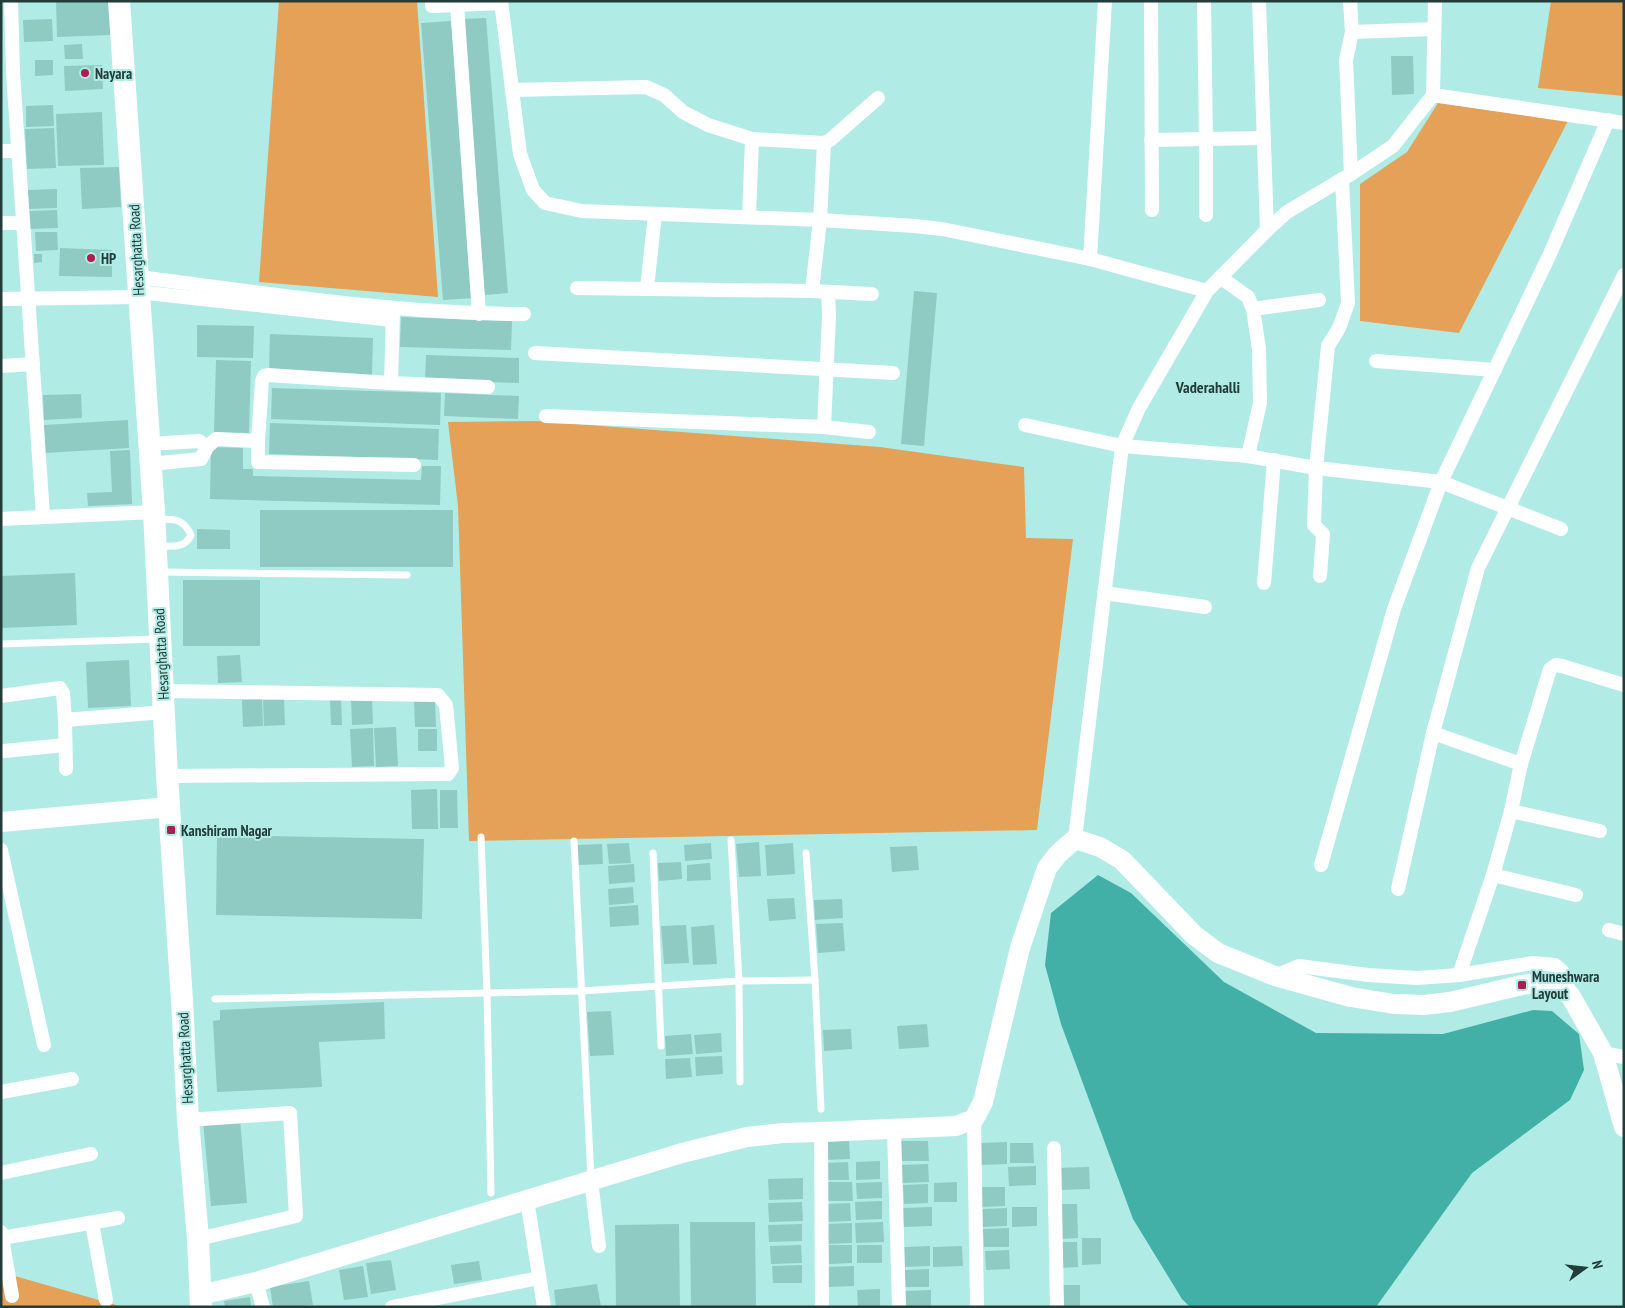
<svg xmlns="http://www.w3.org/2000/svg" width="1625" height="1308" font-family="'PT Sans Narrow',sans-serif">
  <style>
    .green { fill: #e4a157 }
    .water { fill: #42b0a7 }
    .building { fill: #8fcac3 }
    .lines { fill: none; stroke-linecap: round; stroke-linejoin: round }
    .lane { stroke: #fff; stroke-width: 7 }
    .street { stroke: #fff; stroke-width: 14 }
    .secondary { stroke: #fff; stroke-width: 20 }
    .primary { stroke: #fff; stroke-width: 22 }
    .poi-dot { fill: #ae1d50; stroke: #b0ece5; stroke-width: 2 }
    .labels { text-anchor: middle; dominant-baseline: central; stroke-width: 4; stroke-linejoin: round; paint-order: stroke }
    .poi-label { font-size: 15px; font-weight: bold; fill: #233c39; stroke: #b0ece5; text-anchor: start }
    .street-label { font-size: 15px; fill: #233c39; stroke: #b0ece5 }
    .neighbourhood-label { font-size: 16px; font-weight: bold; fill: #233c39; stroke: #b0ece5 }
  </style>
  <rect width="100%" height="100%" fill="#b0ece5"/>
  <g class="green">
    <path d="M 279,1 L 417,1 L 438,297 L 259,282 Z"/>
    <path d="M 1551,1 L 1624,1 L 1624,96 L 1538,88 Z"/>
    <path d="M 1438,103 L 1568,121 L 1459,333 L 1360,321 L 1360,184 L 1407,152 Z"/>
    <path d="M 536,421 L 880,447 L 1024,467 L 1026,538 L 1073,539 L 1037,830 L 469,841 L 458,506 L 448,422 Z"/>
    <path d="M 1,1272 L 123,1307 L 1,1307 Z"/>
  </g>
  <path class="water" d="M 1098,875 L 1131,893 L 1224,982 L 1316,1033 L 1443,1034 L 1533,1010 L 1552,1011 L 1579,1034 L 1584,1070 L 1570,1100 L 1472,1173 L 1376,1307 L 1190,1307 L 1182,1299 L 1133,1219 L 1061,1024 L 1045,965 L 1051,913 Z"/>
  <g class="building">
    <path d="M 56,1 L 110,1 L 111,35 L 57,37 Z"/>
    <path d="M 486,18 L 508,293 L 485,295 L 463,19 Z"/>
    <path d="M 52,19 L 53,41 L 24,42 L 23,20 Z"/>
    <path d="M 451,21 L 474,298 L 443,300 L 421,23 Z"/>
    <path d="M 82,44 L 83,59 L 65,59 L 64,45 Z"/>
    <path d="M 1391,56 L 1413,56 L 1414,94 L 1392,95 Z"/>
    <path d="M 35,60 L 53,60 L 53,75 L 35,76 Z"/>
    <path d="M 102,65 L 103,89 L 65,91 L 64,66 Z"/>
    <path d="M 53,105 L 54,126 L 26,127 L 26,106 Z"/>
    <path d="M 102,112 L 104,165 L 58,166 L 56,114 Z"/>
    <path d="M 54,128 L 56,168 L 27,169 L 25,129 Z"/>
    <path d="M 119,167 L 121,207 L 82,209 L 80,168 Z"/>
    <path d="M 57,189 L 57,208 L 28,209 L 28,190 Z"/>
    <path d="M 57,210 L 58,228 L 29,229 L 28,211 Z"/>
    <path d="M 35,232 L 57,232 L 58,250 L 36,251 Z"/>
    <path d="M 60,248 L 112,250 L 112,277 L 59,276 Z"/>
    <path d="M 34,254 L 42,254 L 42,262 L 34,263 Z"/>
    <path d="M 914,291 L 937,293 L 924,446 L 901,444 Z"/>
    <path d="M 401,317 L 512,321 L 511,350 L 400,347 Z"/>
    <path d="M 197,325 L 254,326 L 253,358 L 197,357 Z"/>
    <path d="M 270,334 L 373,338 L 372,375 L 269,372 Z"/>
    <path d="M 426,355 L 519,358 L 519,383 L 425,380 Z"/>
    <path d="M 216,360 L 251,361 L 249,433 L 214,432 Z"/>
    <path d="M 272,388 L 441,393 L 440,425 L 271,419 Z"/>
    <path d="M 445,393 L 519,396 L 518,419 L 444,416 Z"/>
    <path d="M 81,394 L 82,418 L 44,420 L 43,395 Z"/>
    <path d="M 128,420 L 129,448 L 45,453 L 44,425 Z"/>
    <path d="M 270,423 L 439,429 L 438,460 L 269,454 Z"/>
    <path d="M 211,447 L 243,448 L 243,469 L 253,469 L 253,476 L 421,480 L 422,466 L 441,466 L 440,505 L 210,499 Z"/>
    <path d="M 130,450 L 132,504 L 88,506 L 87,493 L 112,492 L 110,451 Z"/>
    <rect x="260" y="510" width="193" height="57"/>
    <path d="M 197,529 L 230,530 L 230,549 L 197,549 Z"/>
    <path d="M 75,573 L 77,625 L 1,628 L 1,576 Z"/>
    <rect x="183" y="580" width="77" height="66"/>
    <path d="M 240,655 L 242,682 L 218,683 L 217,656 Z"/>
    <path d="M 129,660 L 131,706 L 88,708 L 86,662 Z"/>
    <path d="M 262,699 L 263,726 L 243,727 L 242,700 Z"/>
    <path d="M 284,699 L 285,725 L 264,726 L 263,700 Z"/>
    <path d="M 330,699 L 341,699 L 342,725 L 331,725 Z"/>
    <path d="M 372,699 L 373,724 L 352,725 L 351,700 Z"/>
    <path d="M 435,699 L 436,727 L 415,727 L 414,700 Z"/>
    <path d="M 396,727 L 398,766 L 376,767 L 374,728 Z"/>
    <path d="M 373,728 L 374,766 L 352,767 L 350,729 Z"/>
    <rect x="418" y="729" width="19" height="22"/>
    <path d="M 437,789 L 438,829 L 412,829 L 411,790 Z"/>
    <path d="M 440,790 L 457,790 L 458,828 L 440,828 Z"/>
    <path d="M 217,835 L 424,839 L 422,919 L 216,915 Z"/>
    <path d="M 759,842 L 761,876 L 739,877 L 736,844 Z"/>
    <path d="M 629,843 L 631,863 L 609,864 L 607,844 Z"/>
    <path d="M 711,843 L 712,859 L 685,861 L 684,845 Z"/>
    <path d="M 793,843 L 795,874 L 767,876 L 765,845 Z"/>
    <path d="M 602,844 L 603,864 L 578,865 L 577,845 Z"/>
    <path d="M 917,846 L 919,870 L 892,872 L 890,847 Z"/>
    <path d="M 681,862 L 682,879 L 659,881 L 658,863 Z"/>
    <path d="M 710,863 L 711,880 L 687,881 L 687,865 Z"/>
    <path d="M 634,864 L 635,882 L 609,884 L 608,866 Z"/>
    <path d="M 633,887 L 634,903 L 609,905 L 608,889 Z"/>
    <path d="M 794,898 L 796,919 L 769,921 L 767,899 Z"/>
    <path d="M 842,899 L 843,918 L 815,920 L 814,900 Z"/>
    <path d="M 638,905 L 639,925 L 610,927 L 609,907 Z"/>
    <path d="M 843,923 L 845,951 L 818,953 L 816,924 Z"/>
    <path d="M 686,925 L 689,963 L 664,964 L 661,926 Z"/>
    <path d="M 714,925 L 717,964 L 693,965 L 691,927 Z"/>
    <path d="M 384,1002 L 385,1039 L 319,1042 L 322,1087 L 217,1092 L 213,1021 L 220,1020 L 220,1010 Z"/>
    <path d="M 611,1011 L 614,1055 L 590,1056 L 587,1012 Z"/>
    <path d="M 927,1024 L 929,1047 L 899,1049 L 897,1026 Z"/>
    <path d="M 851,1029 L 852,1049 L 824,1051 L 823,1030 Z"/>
    <path d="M 721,1033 L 722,1052 L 696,1054 L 694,1035 Z"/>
    <path d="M 691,1034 L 693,1054 L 666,1056 L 665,1036 Z"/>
    <path d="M 722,1056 L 723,1074 L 696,1076 L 695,1057 Z"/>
    <path d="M 690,1058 L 692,1077 L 666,1079 L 665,1059 Z"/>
    <path d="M 240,1119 L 247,1203 L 211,1206 L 203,1122 Z"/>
    <path d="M 849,1141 L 850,1159 L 826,1160 L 825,1142 Z"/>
    <path d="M 901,1141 L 928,1141 L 929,1161 L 901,1161 Z"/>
    <path d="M 1007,1142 L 1007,1164 L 980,1165 L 980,1143 Z"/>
    <path d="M 1010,1143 L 1033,1143 L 1034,1163 L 1010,1163 Z"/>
    <path d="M 880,1161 L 880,1179 L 856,1180 L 856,1162 Z"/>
    <path d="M 848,1162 L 849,1180 L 824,1180 L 824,1163 Z"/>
    <path d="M 928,1164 L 929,1182 L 902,1183 L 901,1165 Z"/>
    <path d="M 1036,1166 L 1036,1185 L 1009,1186 L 1008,1167 Z"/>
    <path d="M 1089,1167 L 1090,1189 L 1058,1190 L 1057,1168 Z"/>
    <path d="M 803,1178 L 803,1199 L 769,1200 L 768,1179 Z"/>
    <path d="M 827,1182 L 852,1182 L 853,1201 L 827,1201 Z"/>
    <path d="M 882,1182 L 882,1198 L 857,1199 L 856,1183 Z"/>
    <path d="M 957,1182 L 957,1202 L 934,1202 L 934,1183 Z"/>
    <path d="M 928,1184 L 928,1203 L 904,1204 L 903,1185 Z"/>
    <path d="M 980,1187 L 1005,1187 L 1005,1206 L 981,1207 Z"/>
    <path d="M 882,1201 L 882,1219 L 856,1220 L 855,1202 Z"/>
    <path d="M 802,1202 L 803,1221 L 769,1222 L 768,1203 Z"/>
    <path d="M 850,1203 L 851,1221 L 826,1222 L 825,1204 Z"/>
    <path d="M 1059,1204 L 1077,1204 L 1078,1238 L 1060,1239 Z"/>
    <path d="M 932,1207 L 932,1226 L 902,1227 L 901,1208 Z"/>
    <path d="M 1012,1207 L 1037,1207 L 1037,1226 L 1012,1227 Z"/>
    <path d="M 1007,1208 L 1007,1226 L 983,1227 L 982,1209 Z"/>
    <path d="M 690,1222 L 755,1222 L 756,1307 L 691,1307 Z"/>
    <path d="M 883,1222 L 884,1242 L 856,1243 L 855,1223 Z"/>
    <path d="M 852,1223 L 852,1243 L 826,1244 L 825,1224 Z"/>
    <path d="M 679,1224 L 680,1307 L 616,1307 L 615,1225 Z"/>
    <path d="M 802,1224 L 802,1241 L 769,1242 L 768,1225 Z"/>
    <path d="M 1009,1228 L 1009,1247 L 984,1247 L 983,1229 Z"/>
    <path d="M 1082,1238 L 1101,1238 L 1101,1264 L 1082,1265 Z"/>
    <path d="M 1059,1242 L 1077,1242 L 1078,1267 L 1060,1268 Z"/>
    <path d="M 801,1245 L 802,1263 L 771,1264 L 770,1246 Z"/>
    <path d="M 828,1245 L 852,1245 L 852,1263 L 829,1264 Z"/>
    <rect x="857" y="1245" width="25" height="18"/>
    <path d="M 930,1246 L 930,1266 L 904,1267 L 904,1247 Z"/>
    <path d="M 962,1246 L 963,1266 L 933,1267 L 933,1247 Z"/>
    <path d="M 1009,1250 L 1010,1269 L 986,1270 L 985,1251 Z"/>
    <path d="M 391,1260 L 396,1290 L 371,1294 L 366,1263 Z"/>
    <path d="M 479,1261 L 482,1280 L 454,1284 L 451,1265 Z"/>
    <path d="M 802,1265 L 802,1283 L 773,1283 L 772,1266 Z"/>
    <path d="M 363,1266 L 368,1297 L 344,1300 L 339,1270 Z"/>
    <path d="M 854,1266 L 854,1286 L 827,1287 L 826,1267 Z"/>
    <path d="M 929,1269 L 929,1287 L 905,1287 L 905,1270 Z"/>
    <path d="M 309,1281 L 313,1305 L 273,1307 L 270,1287 Z"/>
    <path d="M 597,1284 L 601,1307 L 556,1307 L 554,1290 Z"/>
    <path d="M 1060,1285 L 1080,1285 L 1080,1307 L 1061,1307 Z"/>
    <path d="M 880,1289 L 880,1306 L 858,1307 L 857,1290 Z"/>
    <path d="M 931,1290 L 931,1307 L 905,1307 L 904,1291 Z"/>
    <path d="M 250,1297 L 251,1307 L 225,1307 L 224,1301 Z"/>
  </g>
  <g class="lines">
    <g class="lane">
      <path d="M 157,519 C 174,519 183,518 191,535 C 185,549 171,546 158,546"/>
      <path d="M 160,572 L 407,575"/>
      <path d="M 1,644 L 158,639"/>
      <path d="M 481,837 L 487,993 L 491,1193"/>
      <path d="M 731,840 L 739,981 L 740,1082"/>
      <path d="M 574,841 L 591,1178"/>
      <path d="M 653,853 L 661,1046"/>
      <path d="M 806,853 L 815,980 L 821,1109"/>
      <path d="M 215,999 L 581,991 L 739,981 L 815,980"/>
    </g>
    <g class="street">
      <path d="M 11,1 L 13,73 L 43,516"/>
      <path d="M 432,1 L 432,6 L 457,5"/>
      <path d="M 501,1 L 520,154 L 533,190 L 545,203 L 582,211 L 820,220 L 915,226 L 942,229 L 1090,259 L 1207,291"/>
      <path d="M 1151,1 L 1152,210"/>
      <path d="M 1204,1 L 1206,140 L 1206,215"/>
      <path d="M 1259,1 L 1267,230"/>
      <path d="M 1350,1 L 1352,32 L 1346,60 L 1351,174"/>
      <path d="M 1352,32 L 1434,29"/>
      <path d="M 512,90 L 646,87 L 664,95 L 683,112 L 708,125 L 752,139 L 824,143 L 830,140 L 878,98"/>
      <path d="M 1433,95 L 1435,1"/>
      <path d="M 1151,140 L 1264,138"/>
      <path d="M 1,151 L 18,151"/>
      <path d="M 749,217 L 752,139"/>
      <path d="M 1,223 L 23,223"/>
      <path d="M 1090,259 L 1105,1"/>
      <path d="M 139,277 C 266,293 395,314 524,314"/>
      <path d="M 1220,277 L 1248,297 L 1253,309 L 1259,349 L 1260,403 L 1248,456"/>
      <path d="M 577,288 L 812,291 L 872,294"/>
      <path d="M 647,288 L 655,214"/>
      <path d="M 812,291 L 820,220 L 824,143"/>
      <path d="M 138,292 L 392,320"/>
      <path d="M 828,292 L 829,316 L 824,427 L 869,432"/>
      <path d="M 1,299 L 138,297"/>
      <path d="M 1253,309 L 1319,300"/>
      <path d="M 393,311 L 391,383 L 488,387"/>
      <path d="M 479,314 L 457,5 L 501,3"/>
      <path d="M 535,353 L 893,373"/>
      <path d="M 1376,361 L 1495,370"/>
      <path d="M 1,366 L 33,364"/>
      <path d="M 546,416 L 824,427"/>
      <path d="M 1025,425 L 1122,446 L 1248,456 L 1316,468 L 1441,482 L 1561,529"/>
      <path d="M 258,441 L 258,462 L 414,465"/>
      <path d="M 149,444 L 199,441 L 207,447"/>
      <path d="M 150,464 L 201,459 L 207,447 L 216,439 L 258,441 L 262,381 L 264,376 L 268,375 L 391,383"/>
      <path d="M 1,519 L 154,512"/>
      <path d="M 1320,576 L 1323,534 L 1314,525 L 1316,468 L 1328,346 L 1339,328 L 1348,303 L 1342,179"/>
      <path d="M 1264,583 L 1274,460"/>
      <path d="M 1104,593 L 1205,607"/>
      <path d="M 163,691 L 438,695 L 446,705 L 452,768 L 448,774 L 167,776"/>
      <path d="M 1,696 L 60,688 L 63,693 L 65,720 L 164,712"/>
      <path d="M 65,720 L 66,769"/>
      <path d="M 1433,733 L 1521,764"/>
      <path d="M 4,751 L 65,745"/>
      <path d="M 1511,811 L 1600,831"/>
      <path d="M 1075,839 L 1122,446 L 1139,408 L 1207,291 L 1267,230 L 1287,212 L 1351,174 L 1393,146 L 1433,95 L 1624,123"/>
      <path d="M 1,850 L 44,1045"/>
      <path d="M 1321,865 L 1394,609 L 1441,482 L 1549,256 L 1608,120"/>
      <path d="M 1493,875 L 1576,895"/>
      <path d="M 1398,889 L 1433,733 L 1478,568 L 1624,275"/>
      <path d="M 1609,930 L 1624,934"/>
      <path d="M 1275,976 L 1299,966 L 1368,975 L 1417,978 L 1459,975"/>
      <path d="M 1570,995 L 1566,978 L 1562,971 L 1555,965 L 1533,963 L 1459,975 L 1493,875 L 1511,811 L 1521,764 L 1550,669 L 1556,665 L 1562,666 L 1624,685"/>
      <path d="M 1603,1053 L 1624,1057"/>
      <path d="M 1,1092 L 72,1079"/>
      <path d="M 974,1119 L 977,1307"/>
      <path d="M 188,1120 L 290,1113 L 296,1216 L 198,1239"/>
      <path d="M 894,1128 L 899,1307"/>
      <path d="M 821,1132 L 822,1307"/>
      <path d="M 1054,1148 L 1057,1307"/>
      <path d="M 1,1173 L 91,1154"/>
      <path d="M 591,1181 L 599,1246"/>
      <path d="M 527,1200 L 544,1307"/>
      <path d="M 92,1223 L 106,1300"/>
      <path d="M 1,1232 L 12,1296"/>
      <path d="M 2,1238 L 118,1218"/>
      <path d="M 256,1282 L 263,1307"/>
      <path d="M 392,1307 L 539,1278"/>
    </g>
    <g class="secondary">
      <path d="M 1,822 L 170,807"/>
      <path d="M 200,1295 L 256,1282 L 682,1153 L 747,1137 L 783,1133 L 821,1132 L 956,1126 L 974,1119 L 983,1102 L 1020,948 L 1047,868 L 1058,854 L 1075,839 L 1100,847 L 1122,860 L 1194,935 L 1218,953 L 1275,976 L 1351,997 L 1394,1004 L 1424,1005 L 1450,1002 L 1522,985 L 1547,982 L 1570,995 L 1603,1053 L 1624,1127"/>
    </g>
    <path class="primary" d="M 119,1 L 154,512 L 167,776 L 182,1000 L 188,1120 L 198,1239 L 201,1307"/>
  </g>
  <g class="poi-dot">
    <circle cx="85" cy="73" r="5"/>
    <circle cx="91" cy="258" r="5"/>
    <rect x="166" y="825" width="10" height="10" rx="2.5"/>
    <rect x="1517" y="980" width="10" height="10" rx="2.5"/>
  </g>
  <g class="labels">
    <g class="poi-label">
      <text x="95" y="73">Nayara</text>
      <text x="101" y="258">HP</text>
      <text x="181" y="830">Kanshiram Nagar</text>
      <text x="1532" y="976">Muneshwara<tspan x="1532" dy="17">Layout</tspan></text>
    </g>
    <g class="street-label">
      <text transform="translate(136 250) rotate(-93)">Hesarghatta Road</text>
      <text transform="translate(161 654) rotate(-93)">Hesarghatta Road</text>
      <text transform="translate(185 1058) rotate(-93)">Hesarghatta Road</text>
    </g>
    <g class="neighbourhood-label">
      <text x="1208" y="387">Vaderahalli</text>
    </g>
  </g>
  <rect width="1625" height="1308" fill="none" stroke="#233c39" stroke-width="5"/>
  <g transform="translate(1585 1268) rotate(75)" stroke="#b0ece5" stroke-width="4" paint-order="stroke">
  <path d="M0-4L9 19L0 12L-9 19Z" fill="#233c39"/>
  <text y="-8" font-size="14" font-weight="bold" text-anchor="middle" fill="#233c39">N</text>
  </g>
</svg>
